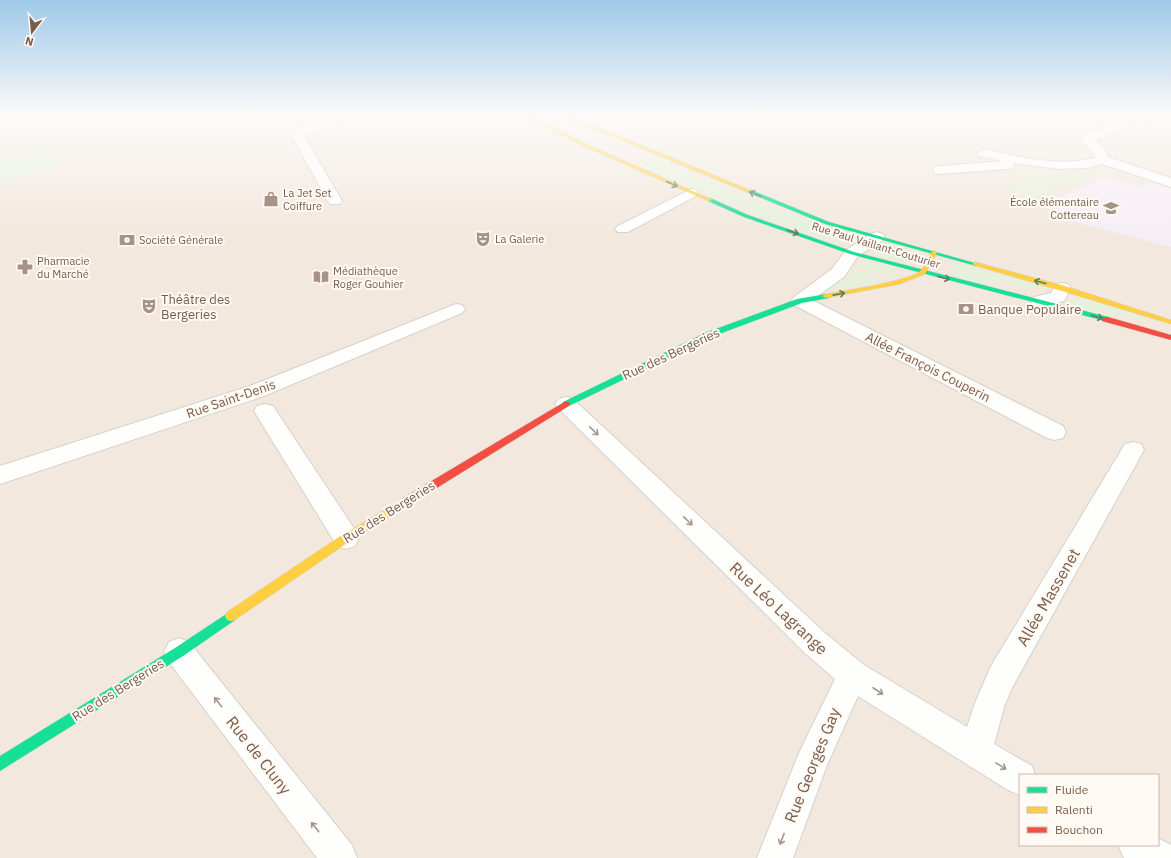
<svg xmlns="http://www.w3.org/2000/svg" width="1171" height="858" font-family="'IBM Plex Sans',sans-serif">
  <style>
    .residential { fill: #f2e8de; fill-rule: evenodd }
    .education { fill: #f6eef6 }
    .green { fill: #e7f0db }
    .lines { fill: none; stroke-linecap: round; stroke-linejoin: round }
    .street-casing { stroke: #d7d1cb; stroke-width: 2 }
    .fast-casing { stroke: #d9d2cb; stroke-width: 1 }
    .slow-casing { stroke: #d9d2cb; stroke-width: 1 }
    .jam-casing { stroke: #d9d2cb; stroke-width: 1 }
    .street { fill: #fefefd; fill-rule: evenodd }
    .fast { fill: #16e098; fill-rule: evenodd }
    .slow { fill: #ffcf43; fill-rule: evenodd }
    .jam { fill: #f24e42; fill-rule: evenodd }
    .oneway { stroke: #617d60 }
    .oneway2 { stroke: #a8958b }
    .labels { text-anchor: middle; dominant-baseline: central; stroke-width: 4; stroke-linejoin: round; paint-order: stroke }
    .far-poi-label { font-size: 11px; fill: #7a5c4d; stroke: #fffaf3; text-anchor: start }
    .far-street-label { font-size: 11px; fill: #7a5c4d; stroke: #fffaf3 }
    .poi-label { font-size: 13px; fill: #7a5c4d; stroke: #fffaf3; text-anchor: start }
    .street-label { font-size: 13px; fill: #7a5c4d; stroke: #fffaf3 }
    .near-street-label { font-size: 16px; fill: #7a5c4d; stroke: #fffaf3 }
  </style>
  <rect width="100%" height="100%" fill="#f9f5f0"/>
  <path class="residential" d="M 0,114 L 1171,114 L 1171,858 L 0,858 ZM 1020,775 L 1158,775 L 1158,845 L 1020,845 Z"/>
  <path class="education" d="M 1102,178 L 1118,180 L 1143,188 L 1147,183 L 1153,183 L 1171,189 L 1171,247 L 1048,215 L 1054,200 Z"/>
  <g class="green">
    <path d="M 53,147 L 59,168 L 0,181 L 0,158 Z"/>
    <path d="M 653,158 L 765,205 L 850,235 L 852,240 L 840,244 L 810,235 L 699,192 L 638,164 Z"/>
    <path d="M 1025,170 L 1077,173 L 1089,178 L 1071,186 Z"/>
    <path d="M 1035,175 L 1063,185 L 1034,200 L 1006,188 Z"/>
    <path d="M 881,249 C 892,248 901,250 907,259 L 906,263 L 873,254 Z"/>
    <path d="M 862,261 L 868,261 L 892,270 L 895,274 L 893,277 L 857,266 Z"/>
    <path d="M 955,262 L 1047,287 L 1030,288 L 1002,281 L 987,284 L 952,275 L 955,272 Z"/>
    <path d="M 855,270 L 886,280 L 833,292 L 824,289 L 848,279 Z"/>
    <path d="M 1075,295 L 1146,318 L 1144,321 L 1115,313 L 1111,318 L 1065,303 L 1072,301 Z"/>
  </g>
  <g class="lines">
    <defs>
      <g id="street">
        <path d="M 589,114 L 631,114 C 624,122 600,119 591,116 Z"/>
        <path d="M 1086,114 L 1103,114 L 1122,121 L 1144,114 L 1162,114 L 1160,116 L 1095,140 L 1102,146 L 1108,157 L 1171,178 L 1171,187 L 1102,164 L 1088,168 L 1058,169 L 1013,163 L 1014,165 L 1012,168 L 1007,169 L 940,174 L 935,173 L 933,170 L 935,167 L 940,166 L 1003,161 L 979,156 L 977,153 L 984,149 C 1020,157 1058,167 1095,158 L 1092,151 L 1080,139 L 1082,136 L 1111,125 L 1088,116 Z"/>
        <path d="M 331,119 L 335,120 L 337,123 L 335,126 L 312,132 L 304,136 L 342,201 L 340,204 L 330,204 L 328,201 L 291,135 L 304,126 Z"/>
        <path d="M 691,189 L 696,190 L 698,193 L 696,196 L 628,232 L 618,232 L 615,229 L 618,226 Z"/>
        <path d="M 877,232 L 883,234 L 885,237 L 883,240 L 858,256 L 844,277 L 812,300 L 1063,426 L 1066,432 L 1063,438 L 1055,440 L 1047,438 L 794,305 L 791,301 L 794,297 L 832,269 L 846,250 L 871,234 Z"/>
        <path d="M 1062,283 L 1068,284 L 1071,288 L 1064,301 L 1040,306 L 1034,305 L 1031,301 L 1034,297 L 1051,293 L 1056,284 Z"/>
        <path d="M 456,304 L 462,305 L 465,309 L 462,313 L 264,396 L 0,484 L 0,466 L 250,386 Z"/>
        <path d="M 566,397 L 573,399 L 826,634 L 864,665 L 967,727 L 975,703 L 991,666 L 1125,444 L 1133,442 L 1141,444 L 1144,450 L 1013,686 L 1005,704 L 994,744 L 1032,766 L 1035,775 L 1020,775 L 1020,795 L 1008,790 L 858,696 L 827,765 L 793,858 L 757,858 L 799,753 L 835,679 L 806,654 L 559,409 L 555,404 L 559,399 Z"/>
        <path d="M 265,404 L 273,406 L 355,530 L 359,538 L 355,546 L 346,549 L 337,546 L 254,411 L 257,406 Z"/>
        <path d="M 179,638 L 189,642 L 352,845 L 357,858 L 317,858 L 169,662 L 164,652 L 169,642 Z"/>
        <path d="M 1158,838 L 1171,845 L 1171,858 L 1124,858 L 1118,845 L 1158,845 Z"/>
      </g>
      <g id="fast">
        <path d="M 747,190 L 751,190 L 829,222 L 978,264 L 975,266 L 973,265 L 825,224 L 747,192 Z"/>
        <path d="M 710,198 L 748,215 L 854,252 L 1108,317 L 1109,319 L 1105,321 L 850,254 L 744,217 L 708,201 L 708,199 Z"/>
        <path d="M 826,294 L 830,296 L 829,298 L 802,303 L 711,337 L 569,406 L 563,406 L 562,404 L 563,402 L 705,333 L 797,299 Z"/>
        <path d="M 231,611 L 235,612 L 237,616 L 235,620 L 183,656 L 0,771 L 0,756 L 175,648 Z"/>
      </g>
      <g id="slow">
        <path d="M 520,114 L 526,114 L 587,144 L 713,200 L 708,201 L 583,146 Z"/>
        <path d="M 557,114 L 564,114 L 656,151 L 752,191 L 747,192 Z"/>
        <path d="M 934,251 L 937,253 L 925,274 L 900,284 L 826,298 L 822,296 L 826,294 C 843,291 910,281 920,271 C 926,266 926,254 934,251 Z"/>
        <path d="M 975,262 L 1065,286 L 1171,320 L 1171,324 L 1059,290 L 973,265 L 973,263 Z"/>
        <path d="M 407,497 L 411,498 L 412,501 L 411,504 L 350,541 L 235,620 L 231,621 L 227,620 L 225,616 L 227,612 L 342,535 Z"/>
      </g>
      <g id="jam">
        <path d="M 1102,317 L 1108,317 L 1171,335 L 1171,340 L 1102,321 Z"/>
        <path d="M 566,401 L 569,402 L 570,404 L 569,406 L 411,504 L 407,505 L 403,504 L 402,501 L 403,498 Z"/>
      </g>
    </defs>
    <use href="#street" class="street-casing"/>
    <use href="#fast" class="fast-casing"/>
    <use href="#slow" class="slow-casing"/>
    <use href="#jam" class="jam-casing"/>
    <use href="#street" class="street"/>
    <use href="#fast" class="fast"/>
    <use href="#slow" class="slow"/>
    <use href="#jam" class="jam"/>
  </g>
  <defs><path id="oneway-shaft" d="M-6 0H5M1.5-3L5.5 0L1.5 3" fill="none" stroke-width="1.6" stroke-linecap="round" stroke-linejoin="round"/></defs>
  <g class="oneway">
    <use href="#oneway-shaft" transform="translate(672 184) rotate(24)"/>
    <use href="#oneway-shaft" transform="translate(755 194) rotate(-158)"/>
    <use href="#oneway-shaft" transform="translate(793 232) rotate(19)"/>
    <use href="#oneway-shaft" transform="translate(944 278) rotate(14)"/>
    <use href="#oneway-shaft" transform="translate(1040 282) rotate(-165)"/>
    <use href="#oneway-shaft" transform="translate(839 294) rotate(-11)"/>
    <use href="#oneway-shaft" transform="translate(1097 317) rotate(16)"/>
  </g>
  <g class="oneway2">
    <use href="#oneway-shaft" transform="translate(594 431) rotate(44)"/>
    <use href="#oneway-shaft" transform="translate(688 521) rotate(44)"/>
    <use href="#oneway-shaft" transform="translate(878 691) rotate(33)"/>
    <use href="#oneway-shaft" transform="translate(218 702) rotate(-128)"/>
    <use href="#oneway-shaft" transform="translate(1001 766) rotate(31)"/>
    <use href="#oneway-shaft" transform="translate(315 827) rotate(-128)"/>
    <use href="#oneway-shaft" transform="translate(782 839) rotate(111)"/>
  </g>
  <linearGradient id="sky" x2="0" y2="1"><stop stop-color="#9ec9e9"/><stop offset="0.49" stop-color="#fcfaf8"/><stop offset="1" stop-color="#fcfaf8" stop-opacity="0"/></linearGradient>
  <rect width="1171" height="234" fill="url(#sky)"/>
  <defs>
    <symbol id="shop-bare" viewBox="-9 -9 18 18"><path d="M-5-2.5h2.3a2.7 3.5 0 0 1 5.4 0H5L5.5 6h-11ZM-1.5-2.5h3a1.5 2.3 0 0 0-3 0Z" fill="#a69286" stroke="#fffaf3" stroke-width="2.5" paint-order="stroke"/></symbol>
    <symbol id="school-bare" viewBox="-9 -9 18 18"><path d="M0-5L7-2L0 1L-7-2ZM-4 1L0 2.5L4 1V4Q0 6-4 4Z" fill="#a69286" stroke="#fffaf3" stroke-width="2.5" paint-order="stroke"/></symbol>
    <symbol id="theatre-bare" viewBox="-9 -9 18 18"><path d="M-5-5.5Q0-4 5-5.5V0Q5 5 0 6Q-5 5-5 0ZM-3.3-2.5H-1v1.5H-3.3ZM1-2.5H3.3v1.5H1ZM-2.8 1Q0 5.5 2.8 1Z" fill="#a69286" stroke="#fffaf3" stroke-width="2.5" paint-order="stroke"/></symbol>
    <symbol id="bank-bare" viewBox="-9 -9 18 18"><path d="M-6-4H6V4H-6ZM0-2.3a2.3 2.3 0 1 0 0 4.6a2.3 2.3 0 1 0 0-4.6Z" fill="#a69286" stroke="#fffaf3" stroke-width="2.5" paint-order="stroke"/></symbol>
    <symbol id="pharmacy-bare" viewBox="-9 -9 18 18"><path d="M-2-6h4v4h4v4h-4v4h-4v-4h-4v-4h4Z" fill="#a69286" stroke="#fffaf3" stroke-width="2.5" paint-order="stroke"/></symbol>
    <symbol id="library-bare" viewBox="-9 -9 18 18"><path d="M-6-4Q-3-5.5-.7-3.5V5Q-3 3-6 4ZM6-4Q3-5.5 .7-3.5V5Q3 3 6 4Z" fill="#a69286" stroke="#fffaf3" stroke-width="2.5" paint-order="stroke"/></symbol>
  </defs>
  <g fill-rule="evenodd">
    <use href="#shop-bare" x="260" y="188" width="22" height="22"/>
    <use href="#school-bare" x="1100" y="197" width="22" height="22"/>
    <use href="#theatre-bare" x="472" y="228" width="22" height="22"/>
    <use href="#bank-bare" x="116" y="229" width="22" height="22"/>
    <use href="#pharmacy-bare" x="14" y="256" width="22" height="22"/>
    <use href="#library-bare" x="310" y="266" width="22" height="22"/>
    <use href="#theatre-bare" x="138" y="295" width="22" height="22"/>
    <use href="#bank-bare" x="955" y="298" width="22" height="22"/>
  </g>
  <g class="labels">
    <g class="far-poi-label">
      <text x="283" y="193">La Jet Set<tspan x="283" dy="13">Coiffure</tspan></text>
      <text x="1099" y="202" text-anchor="end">École élémentaire<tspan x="1099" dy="13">Cottereau</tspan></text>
      <text x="495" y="239">La Galerie</text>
      <text x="139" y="240">Société Générale</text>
      <text x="37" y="261">Pharmacie<tspan x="37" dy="13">du Marché</tspan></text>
      <text x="333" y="271">Médiathèque<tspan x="333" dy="13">Roger Gouhier</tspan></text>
    </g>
    <g class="far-street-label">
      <text transform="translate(876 245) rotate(17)">Rue Paul Vaillant-Couturier</text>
    </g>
    <g class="poi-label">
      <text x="161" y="299">Théâtre des<tspan x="161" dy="15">Bergeries</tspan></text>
      <text x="978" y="309">Banque Populaire</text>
    </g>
    <g class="street-label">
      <text transform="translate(671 354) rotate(-25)">Rue des Bergeries</text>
      <text transform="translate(928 367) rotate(27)">Allée François Couperin</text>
      <text transform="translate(231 399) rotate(-19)">Rue Saint-Denis</text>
      <text transform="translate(389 512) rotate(-32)">Rue des Bergeries</text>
      <text transform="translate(118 690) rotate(-32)">Rue des Bergeries</text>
    </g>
    <g class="near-street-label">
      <text transform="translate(1048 597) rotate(-60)">Allée Massenet</text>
      <text transform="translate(779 608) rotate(43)">Rue Léo Lagrange</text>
      <text transform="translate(259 755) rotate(52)">Rue de Cluny</text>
      <text transform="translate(812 765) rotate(-68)">Rue Georges Gay</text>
    </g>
  </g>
  <rect x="1019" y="774" width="140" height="72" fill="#fffaf3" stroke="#cabbb1"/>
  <rect x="1027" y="787" width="20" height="6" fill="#16e098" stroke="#cabbb1"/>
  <text x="1055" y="794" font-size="12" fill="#7a5c4d">Fluide</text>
  <rect x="1027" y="807" width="20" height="6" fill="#ffcf43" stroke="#cabbb1"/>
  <text x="1055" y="814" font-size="12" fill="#7a5c4d">Ralenti</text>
  <rect x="1027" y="827" width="20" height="6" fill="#f24e42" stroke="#cabbb1"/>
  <text x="1055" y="834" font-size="12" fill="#7a5c4d">Bouchon</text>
  <g transform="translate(32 32) rotate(196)" stroke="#fffaf3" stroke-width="3" paint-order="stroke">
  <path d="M0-3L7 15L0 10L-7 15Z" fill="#7a5c4d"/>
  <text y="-6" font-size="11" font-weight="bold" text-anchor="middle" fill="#7a5c4d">N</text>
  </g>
</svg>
